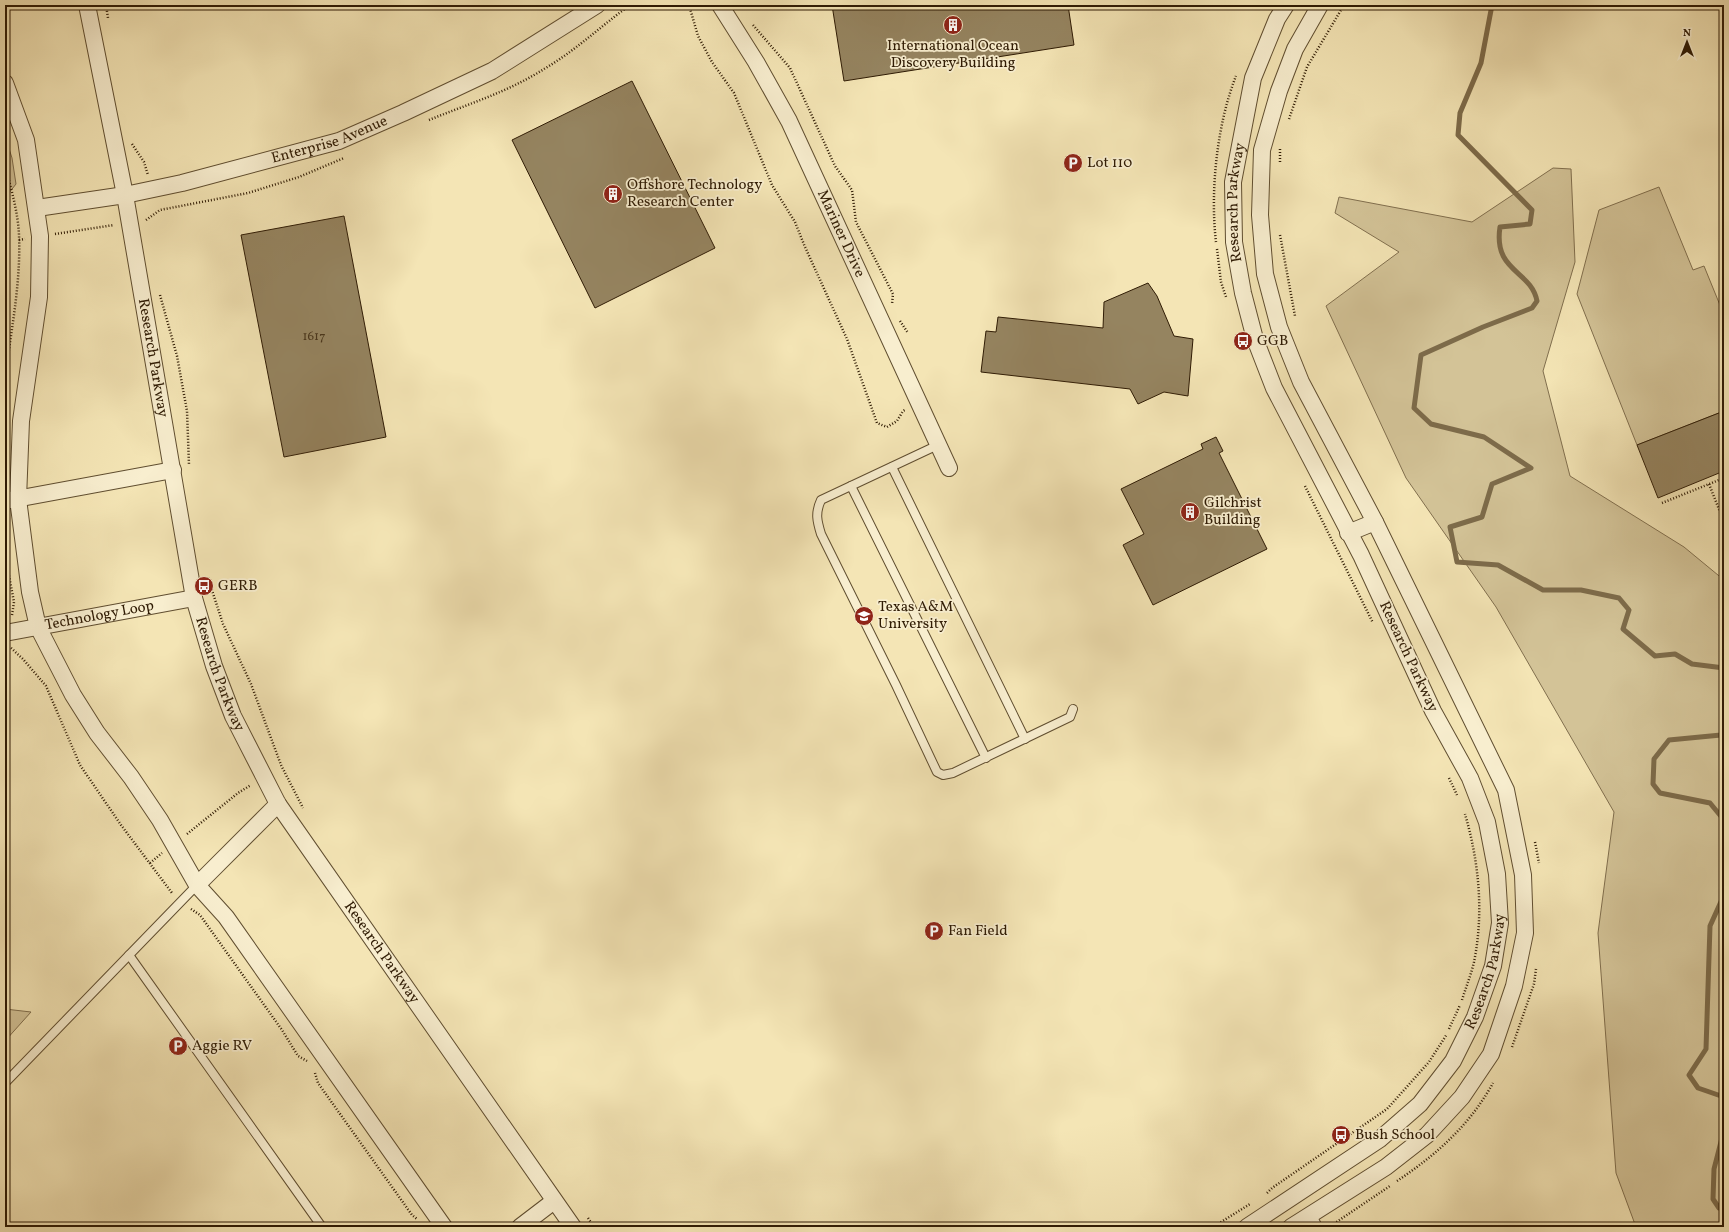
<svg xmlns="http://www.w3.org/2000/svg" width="1729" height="1232" font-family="Vollkorn,serif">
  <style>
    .green { fill: #d3c397; stroke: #816f4e }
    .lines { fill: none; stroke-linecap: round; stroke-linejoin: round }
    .stream { stroke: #7d6b4a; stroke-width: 5 }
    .building { fill: #958460; stroke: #2f1b04 }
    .lane-casing { stroke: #604e30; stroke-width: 10 }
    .street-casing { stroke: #604e30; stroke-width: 18 }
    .path { stroke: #2f1b04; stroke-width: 2.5; stroke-dasharray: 1 2; stroke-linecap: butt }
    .lane { stroke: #f8eecf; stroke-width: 8 }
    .street { stroke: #f8eecf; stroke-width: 16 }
    .labels { text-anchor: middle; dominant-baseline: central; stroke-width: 3.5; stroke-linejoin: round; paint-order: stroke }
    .number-label { font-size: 13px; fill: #48351b }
    .poi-label { font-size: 15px; fill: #2f1b04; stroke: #f8eecf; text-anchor: start }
    .street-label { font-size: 15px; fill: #2f1b04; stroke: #f8eecf }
  </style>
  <rect width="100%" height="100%" fill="#f4e5b5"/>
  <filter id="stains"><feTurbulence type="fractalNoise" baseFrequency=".005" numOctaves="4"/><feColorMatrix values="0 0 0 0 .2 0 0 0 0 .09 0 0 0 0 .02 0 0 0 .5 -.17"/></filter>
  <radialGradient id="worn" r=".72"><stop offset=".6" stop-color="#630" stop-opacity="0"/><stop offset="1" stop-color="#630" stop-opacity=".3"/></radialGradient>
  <g class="green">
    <path d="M 5,136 L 12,158 L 16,184 L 5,198 Z"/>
    <path d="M 1553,168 L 1571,169 L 1575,262 L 1543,371 L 1570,476 L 1684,547 L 1724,580 L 1724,1227 L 1636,1227 L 1616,1173 L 1598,933 L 1614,812 L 1496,607 L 1406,478 L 1326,306 L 1399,252 L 1335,213 L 1339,197 L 1472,222 Z"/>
    <path d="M 1659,187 L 1693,270 L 1704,266 L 1724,315 L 1724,411 L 1637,445 L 1577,294 L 1599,210 Z"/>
    <path d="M 5,1009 L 31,1012 L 5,1041 Z"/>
  </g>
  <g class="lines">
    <g class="stream">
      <path d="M 1492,5 L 1481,63 L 1460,113 L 1458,135 L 1532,210 L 1530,224 L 1500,227 C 1493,272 1531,270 1537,301 L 1532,308 L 1483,327 L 1421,355 L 1414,408 L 1431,424 L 1484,437 L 1531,468 L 1492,484 L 1482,517 L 1450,527 L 1457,562 L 1498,565 L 1543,590 L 1581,590 L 1619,598 L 1629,610 L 1623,629 L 1655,656 L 1675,654 L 1692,664 L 1724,668"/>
      <path d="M 1724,727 L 1721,735 L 1669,740 L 1654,759 L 1653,784 L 1660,793 L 1710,803 L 1724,820"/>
      <path d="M 1724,895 L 1710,926 L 1706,1049 L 1689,1075 L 1698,1088 L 1724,1097"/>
      <path d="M 1724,1130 L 1714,1169 L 1713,1199 L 1719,1208 L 1724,1209"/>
    </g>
  </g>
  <g class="building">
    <path d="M 832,5 L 1068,5 L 1074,45 L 844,81 Z"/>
    <path d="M 632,81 L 715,248 L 595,308 L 512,140 Z"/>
    <path d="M 344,216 L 386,437 L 284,457 L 241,235 Z"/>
    <path d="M 1148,283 L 1157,296 L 1174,336 L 1193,339 L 1188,396 L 1164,392 L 1138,404 L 1130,389 L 981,372 L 986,331 L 996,332 L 998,317 L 1103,328 L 1104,302 Z"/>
    <path d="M 1724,411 L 1724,471 L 1658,498 L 1637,445 Z"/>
    <path d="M 1216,437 L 1223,451 L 1219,453 L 1267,549 L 1153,605 L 1123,545 L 1144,534 L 1121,489 L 1203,449 L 1201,444 Z"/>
  </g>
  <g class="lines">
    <defs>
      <g id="lane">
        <path d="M 938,445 L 821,500 C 815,513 817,521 821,534 L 896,685 L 937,772 L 943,775 L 953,773 L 1070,717 L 1073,709"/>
        <path d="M 892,467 L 1025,739"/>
        <path d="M 851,486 L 986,758"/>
        <path d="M 129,955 L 322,1227"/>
        <path d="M 5,1083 L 197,885"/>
        <path d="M 1311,1213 L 1318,1227"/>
      </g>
      <g id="street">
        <path id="s1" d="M 87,5 L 125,195 L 194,598 L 214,666 L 233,716 L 278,804 L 573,1227"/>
        <path id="s2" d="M 720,5 L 756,62 L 789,121 L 949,468"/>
        <path d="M 5,83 L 26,140 L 40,236 L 39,297 L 21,421 L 18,499 L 30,592 L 38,627 L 73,695 L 97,733 L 131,777 L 160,820 L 197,885 L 226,917 L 444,1227"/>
        <path id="s3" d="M 37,208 L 125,195 L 182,183 L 339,141 L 403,113 L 492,71 L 597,5"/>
        <path d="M 5,501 L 173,470"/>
        <path d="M 1348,533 L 1375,522"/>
        <path id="s4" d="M 5,633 L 194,598"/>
        <path d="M 197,885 L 278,804"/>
        <path d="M 520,1227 L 554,1201"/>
        <path id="s5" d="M 1247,1227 L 1380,1139 L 1420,1104 L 1453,1061 L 1475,1017 L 1493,966 L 1500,923 L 1497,874 L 1487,822 L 1470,778 L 1433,711 L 1361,555 L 1274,388 L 1255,339 L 1243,293 L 1234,242 L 1233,182 L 1253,78 L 1277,19 L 1286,5"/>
        <path d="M 1291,1227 L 1386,1167 L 1427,1135 L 1462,1097 L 1491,1054 L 1514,986 L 1525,933 L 1523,875 L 1506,790 L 1375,522 L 1301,382 L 1279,327 L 1265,274 L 1260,215 L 1262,150 L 1279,91 L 1295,49 L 1320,5"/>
      </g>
    </defs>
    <use href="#lane" class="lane-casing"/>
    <use href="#street" class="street-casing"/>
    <g class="path">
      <path d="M 106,5 L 108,18"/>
      <path d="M 689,5 L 698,36 L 712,62 L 734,93 L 772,185 L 795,222 L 805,247 L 847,339 L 877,423 L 887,427 L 897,421 L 903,411 L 905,410"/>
      <path d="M 753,25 L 790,68 L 835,166 L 852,190 L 856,222 L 893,294 L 892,304"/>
      <path d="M 1289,119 L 1307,67 L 1344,5"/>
      <path d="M 429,120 C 468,104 508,92 544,69 C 575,51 601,26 630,5"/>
      <path d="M 132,144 L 144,162 L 148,175"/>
      <path d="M 1280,162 L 1280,149"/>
      <path d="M 5,166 C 11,188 18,212 19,235 C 21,283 11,331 5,378"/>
      <path d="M 146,220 L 160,210 L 248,193 L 299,177 L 344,158"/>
      <path d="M 55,234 L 114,225"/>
      <path d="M 1280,235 L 1295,316"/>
      <path d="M 19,240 L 25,239"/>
      <path d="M 1216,242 C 1210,191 1217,124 1236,76"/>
      <path d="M 1217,249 L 1221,282 L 1226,297"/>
      <path d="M 160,295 L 177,356 L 187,411 L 189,465"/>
      <path d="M 900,321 L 908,333"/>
      <path d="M 1709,484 L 1724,522"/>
      <path d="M 1305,486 L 1373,623"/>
      <path d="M 1662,503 L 1724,478"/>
      <path d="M 5,555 L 14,602 L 12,615"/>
      <path d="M 208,578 L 223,624 L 251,684 L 281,765 L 303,808"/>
      <path d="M 11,648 L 23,659 L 46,686 L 80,765 L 121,825 L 172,893"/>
      <path d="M 1449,778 L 1457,795"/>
      <path d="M 187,834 L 238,793 L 251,785"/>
      <path d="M 1535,842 L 1539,863"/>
      <path d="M 150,863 L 162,853"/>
      <path d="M 191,909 L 200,915 L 282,1030 L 298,1056 L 307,1061"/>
      <path d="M 1462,1000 C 1466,987 1471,975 1474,962 C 1484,913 1479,862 1465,814"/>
      <path d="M 1449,1029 L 1460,1005"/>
      <path d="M 1512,1047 L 1534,984 L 1536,969"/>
      <path d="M 315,1073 L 318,1083 L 412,1215 L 417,1219"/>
      <path d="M 1397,1181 C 1436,1155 1470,1125 1493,1083"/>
      <path d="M 1267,1193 L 1272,1188 L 1387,1109 L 1429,1062 L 1447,1034"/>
      <path d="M 588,1218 L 594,1227"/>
      <path d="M 1213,1227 L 1250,1204"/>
      <path d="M 1329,1227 L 1390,1186"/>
    </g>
    <use href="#lane" class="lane"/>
    <use href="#street" class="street"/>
  </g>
  <defs>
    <symbol id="building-disc" viewBox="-11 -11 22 22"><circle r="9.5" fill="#8f2418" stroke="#f8eecf"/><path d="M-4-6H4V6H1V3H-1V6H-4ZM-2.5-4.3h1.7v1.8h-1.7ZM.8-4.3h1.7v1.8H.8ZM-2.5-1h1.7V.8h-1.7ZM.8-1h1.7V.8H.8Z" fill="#fff"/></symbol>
    <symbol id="parking-disc" viewBox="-11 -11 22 22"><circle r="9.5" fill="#8f2418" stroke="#f8eecf"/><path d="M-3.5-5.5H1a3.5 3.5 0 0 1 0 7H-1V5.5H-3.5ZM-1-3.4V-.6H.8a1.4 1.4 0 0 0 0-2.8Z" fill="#fff"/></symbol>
    <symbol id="bus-disc" viewBox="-11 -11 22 22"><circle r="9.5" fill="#8f2418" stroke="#f8eecf"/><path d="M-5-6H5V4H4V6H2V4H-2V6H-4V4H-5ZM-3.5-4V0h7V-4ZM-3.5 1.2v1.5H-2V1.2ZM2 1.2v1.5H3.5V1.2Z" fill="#fff"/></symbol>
    <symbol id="university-disc" viewBox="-11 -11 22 22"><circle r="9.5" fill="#8f2418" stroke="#f8eecf"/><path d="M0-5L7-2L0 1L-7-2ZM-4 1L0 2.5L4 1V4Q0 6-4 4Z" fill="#fff"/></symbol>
  </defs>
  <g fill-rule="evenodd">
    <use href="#building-disc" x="942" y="14" width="22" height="22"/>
    <use href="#parking-disc" x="1062" y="152" width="22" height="22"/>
    <use href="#building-disc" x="602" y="183" width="22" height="22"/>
    <use href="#bus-disc" x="1232" y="330" width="22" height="22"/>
    <use href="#building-disc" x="1179" y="501" width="22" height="22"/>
    <use href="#bus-disc" x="193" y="575" width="22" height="22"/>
    <use href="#university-disc" x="853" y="605" width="22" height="22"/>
    <use href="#parking-disc" x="923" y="920" width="22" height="22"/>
    <use href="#parking-disc" x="167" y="1035" width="22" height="22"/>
    <use href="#bus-disc" x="1330" y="1124" width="22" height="22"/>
  </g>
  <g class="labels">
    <g class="number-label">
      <text x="314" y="337">1617</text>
    </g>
    <g class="poi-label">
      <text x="953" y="46" text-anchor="middle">International Ocean<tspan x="953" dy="17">Discovery Building</tspan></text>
      <text x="1087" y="163">Lot 110</text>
      <text x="627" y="185">Offshore Technology<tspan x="627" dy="17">Research Center</tspan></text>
      <text x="1257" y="341">GGB</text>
      <text x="1204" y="503">Gilchrist<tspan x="1204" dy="17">Building</tspan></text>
      <text x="218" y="586">GERB</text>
      <text x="878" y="607">Texas A&amp;M<tspan x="878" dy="17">University</tspan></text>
      <text x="948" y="931">Fan Field</text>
      <text x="192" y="1046">Aggie RV</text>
      <text x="1355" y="1135">Bush School</text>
    </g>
    <g class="street-label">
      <text stroke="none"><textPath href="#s3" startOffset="301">Enterprise Avenue</textPath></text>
      <text stroke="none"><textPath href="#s5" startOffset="1191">Research Parkway</textPath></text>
      <text stroke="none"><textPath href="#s2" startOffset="259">Mariner Drive</textPath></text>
      <text stroke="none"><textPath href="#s1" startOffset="359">Research Parkway</textPath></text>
      <text stroke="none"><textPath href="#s4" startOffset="96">Technology Loop</textPath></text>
      <text transform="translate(1408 657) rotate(65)">Research Parkway</text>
      <text stroke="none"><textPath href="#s1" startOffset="683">Research Parkway</textPath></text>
      <text stroke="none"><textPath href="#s1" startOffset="1007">Research Parkway</textPath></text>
      <text stroke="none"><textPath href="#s5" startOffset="363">Research Parkway</textPath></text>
    </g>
  </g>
  <rect width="1729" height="1232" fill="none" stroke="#f4e5b5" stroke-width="20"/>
  <rect x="6" y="6" width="1717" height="1220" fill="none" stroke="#2f1b04" stroke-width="2"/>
  <rect x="10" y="10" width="1709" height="1212" fill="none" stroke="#2f1b04"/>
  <g transform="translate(1687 42)" stroke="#f8eecf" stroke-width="3" paint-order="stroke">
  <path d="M0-3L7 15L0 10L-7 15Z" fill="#2f1b04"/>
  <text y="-6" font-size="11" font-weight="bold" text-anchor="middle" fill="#2f1b04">N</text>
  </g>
  <rect width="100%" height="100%" filter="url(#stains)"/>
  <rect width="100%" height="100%" fill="url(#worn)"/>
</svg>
